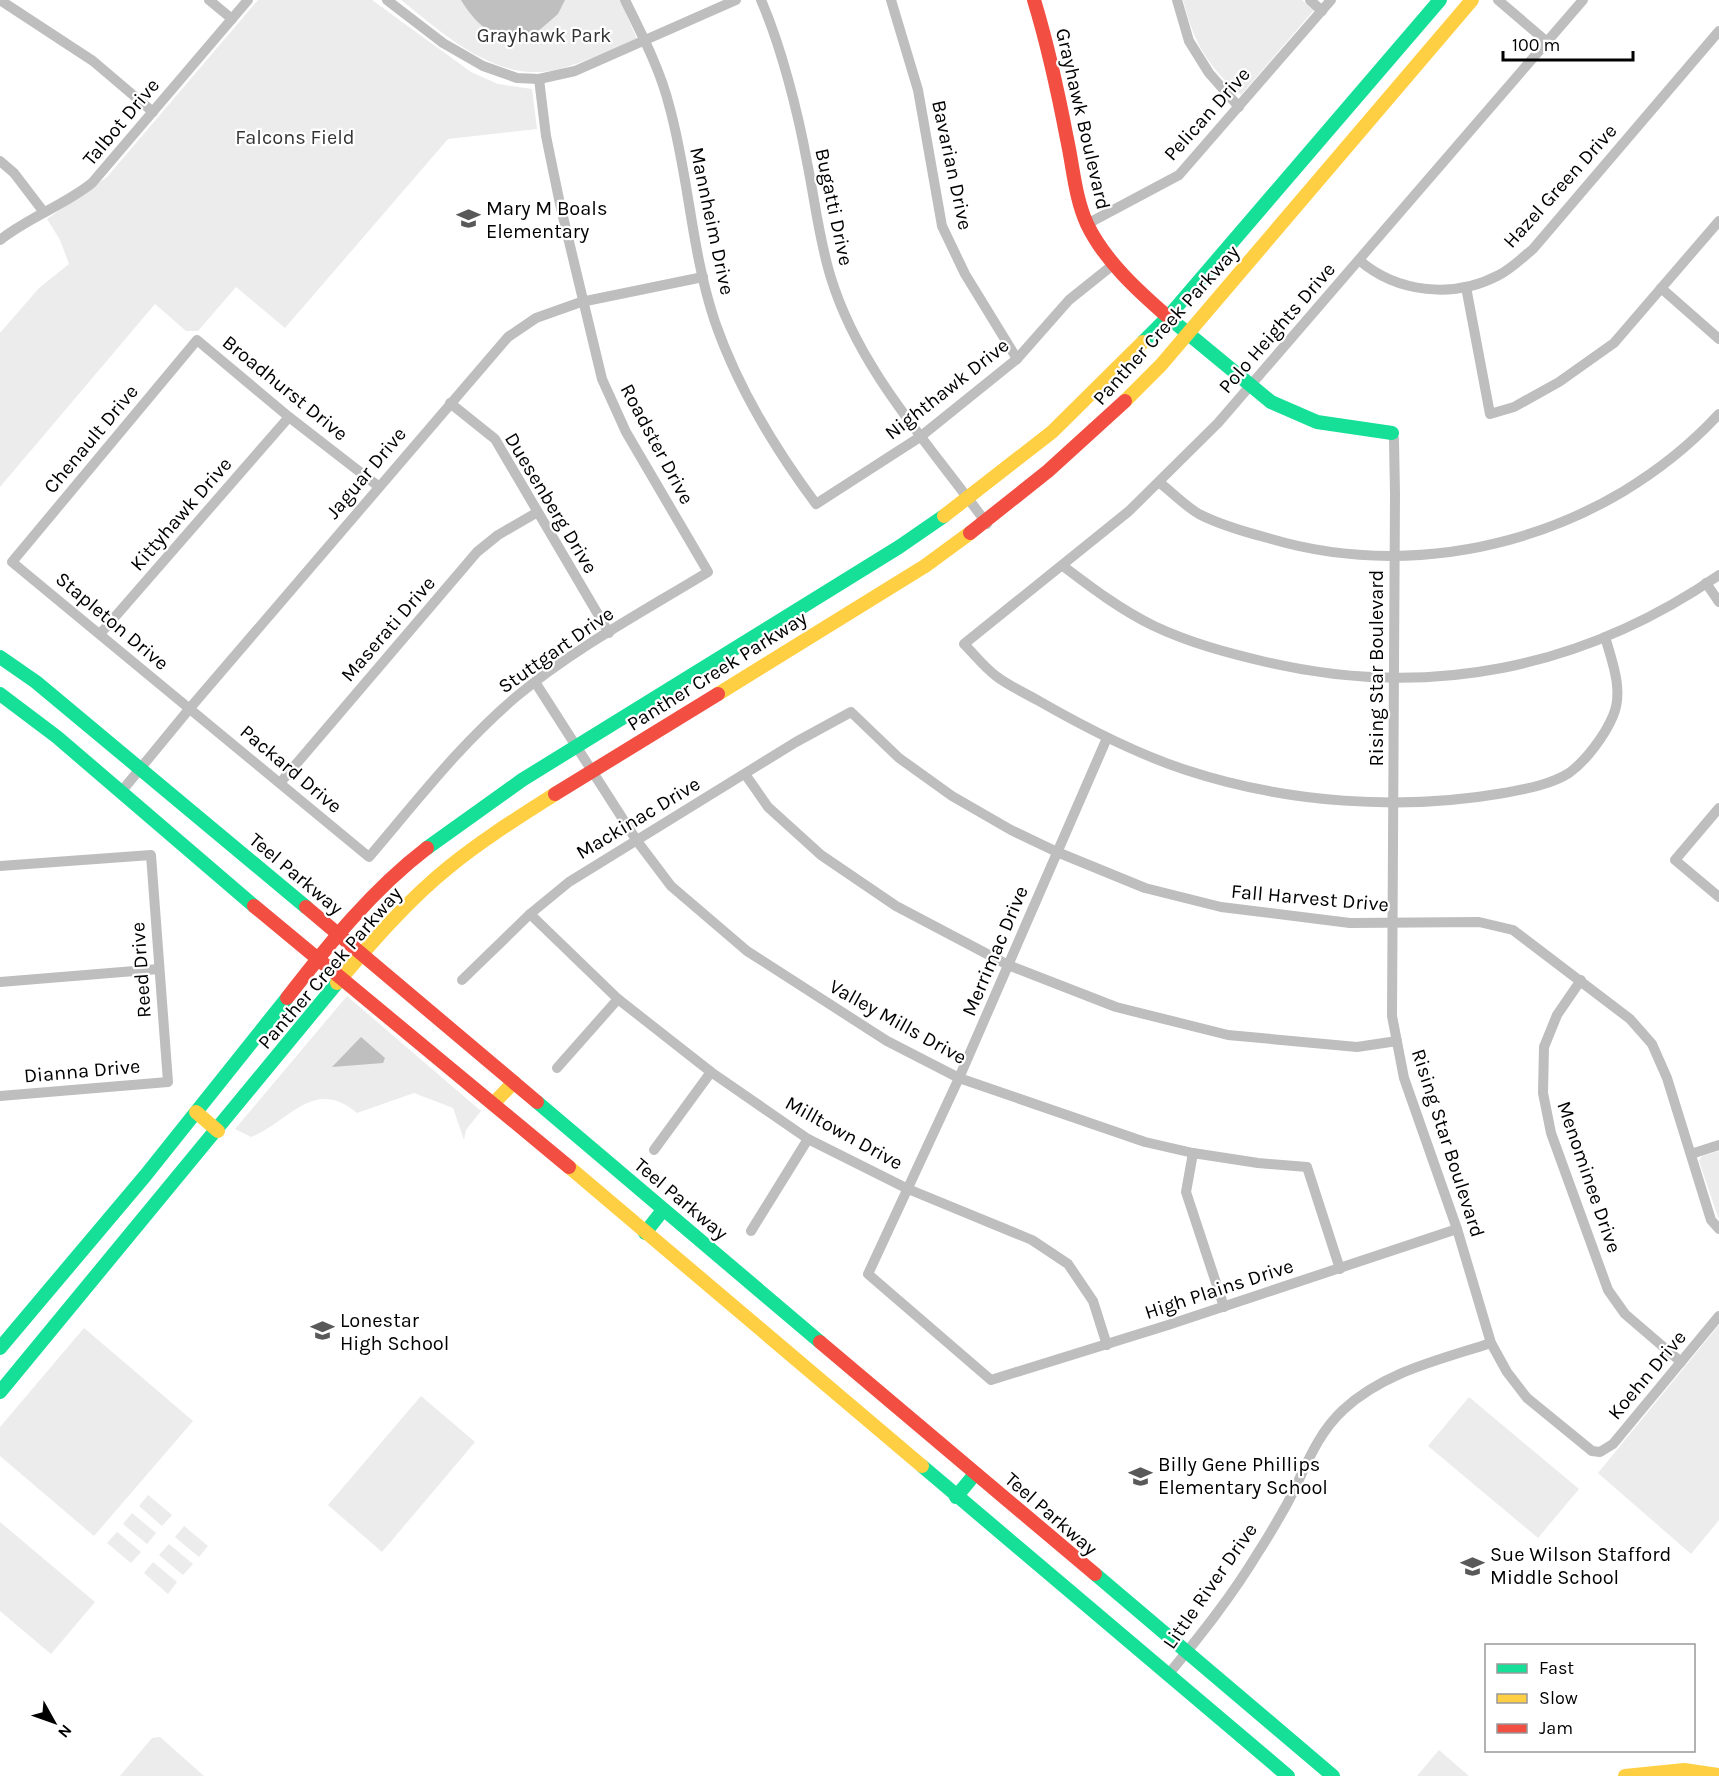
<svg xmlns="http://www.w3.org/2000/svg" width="1719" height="1776" font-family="Karla,sans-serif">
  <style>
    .green { fill: #ececec }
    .water { fill: #bfbfbf }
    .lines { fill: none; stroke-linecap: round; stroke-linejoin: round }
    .street { stroke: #bebebe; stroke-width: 10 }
    .fast { stroke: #16e098; stroke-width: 14 }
    .slow { stroke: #ffcf43; stroke-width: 14 }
    .jam { stroke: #f24e42; stroke-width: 14 }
    .labels { text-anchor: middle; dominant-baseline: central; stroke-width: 4.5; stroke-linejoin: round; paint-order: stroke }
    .park-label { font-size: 20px; fill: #333; stroke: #fff }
    .street-label { font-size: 20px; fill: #000; stroke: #fff }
    .poi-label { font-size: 20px; fill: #000; stroke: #fff; text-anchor: start }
  </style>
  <rect width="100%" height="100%" fill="#fff"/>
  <g class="green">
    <path d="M 258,0 L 372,0 L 471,72 L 498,84 L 532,89 L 537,129 L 448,139 L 285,328 L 236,287 L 198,331 L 186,331 L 155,304 L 0,487 L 0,333 L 39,288 L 69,264 L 60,240 L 47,219 L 107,177 Z"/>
    <path d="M 401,0 L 620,0 L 637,39 C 612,49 586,62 560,69 C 498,85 445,35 401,0 Z"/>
    <path d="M 1183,0 L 1302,0 L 1314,10 L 1241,95 C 1207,66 1194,43 1183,0 Z"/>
    <path d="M 347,996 L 481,1111 L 466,1130 L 464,1140 L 453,1108 L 414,1093 L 357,1113 C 314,1076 289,1122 251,1137 L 235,1129 Z"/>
    <path d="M 1719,1151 L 1719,1220 L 1699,1161 L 1702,1156 Z"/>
    <path d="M 1719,1325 L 1719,1520 L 1691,1554 L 1598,1473 Z"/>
    <path d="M 84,1328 L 193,1421 L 94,1536 L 0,1456 L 0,1427 Z"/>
    <path d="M 421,1396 L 475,1442 L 382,1552 L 328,1505 Z"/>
    <path d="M 1469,1397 L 1579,1489 L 1538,1538 L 1428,1446 Z"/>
    <path d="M 148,1495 L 172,1515 L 162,1526 L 139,1506 Z"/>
    <path d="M 132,1513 L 156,1533 L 147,1544 L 123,1524 Z"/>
    <path d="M 0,1522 L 95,1602 L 51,1654 L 0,1611 Z"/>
    <path d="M 184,1526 L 208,1546 L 199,1557 L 175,1537 Z"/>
    <path d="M 117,1532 L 141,1552 L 131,1563 L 107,1543 Z"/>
    <path d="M 169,1544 L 193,1564 L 183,1575 L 159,1555 Z"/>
    <path d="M 153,1562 L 177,1582 L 168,1594 L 144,1573 Z"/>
    <path d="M 160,1737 L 204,1776 L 120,1776 L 152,1738 Z"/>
    <path d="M 1439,1750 L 1469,1776 L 1417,1776 Z"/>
  </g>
  <g class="water">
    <path d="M 461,0 L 565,0 L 558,14 L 528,40 C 492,37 480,30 461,0 Z"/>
    <path d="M 361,1037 L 385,1058 L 383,1063 L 332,1067 Z"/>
  </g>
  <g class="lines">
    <g class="street">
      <path d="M 0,0 L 93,61 L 153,112"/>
      <path d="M 209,0 L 232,19"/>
      <path d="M 387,0 L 443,43 L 483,66 L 517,78 L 539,79 L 575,71 L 736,0"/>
      <path d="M 625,0 C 641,33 660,69 669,105 C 689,176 691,251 715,322 C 738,388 775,449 816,504 L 920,437 L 1017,359 L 1069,300 L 1114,264"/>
      <path d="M 761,0 C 781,46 798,112 807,162 C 815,201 819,240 831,278 C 860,372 931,446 987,524"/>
      <path d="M 891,0 L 918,90 L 942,226 L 965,274 L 1017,359"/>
      <path d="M 1177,0 L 1189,41 L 1209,73 L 1239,107"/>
      <path d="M 1310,0 L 1322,11"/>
      <path d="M 1498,0 L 1546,41"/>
      <path d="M 1583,0 L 1218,423 L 1129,511 L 964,644 C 974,654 984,667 996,676 C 1009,686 1025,693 1039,701 C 1086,728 1134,753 1186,770 C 1286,803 1401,811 1504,793 C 1525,789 1550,785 1569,773 C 1586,761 1605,735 1613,716 C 1624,691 1612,661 1605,637"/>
      <path d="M 0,161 L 14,173 L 43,211"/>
      <path d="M 1087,224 L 1179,175 L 1331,0"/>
      <path d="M 0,240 C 29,217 63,206 92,183 L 248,0"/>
      <path d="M 1359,260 C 1397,293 1454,299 1499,275 C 1511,269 1522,258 1533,249 L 1719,31"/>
      <path d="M 1466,287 L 1490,414 L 1514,407 L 1559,382 L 1614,343 L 1719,221"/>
      <path d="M 1661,288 L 1719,339"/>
      <path d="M 450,403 L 495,439 L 609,633"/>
      <path d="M 1392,433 L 1394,439 L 1395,495 L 1392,1016 L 1404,1078 L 1457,1229 L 1491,1343 L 1507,1372 L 1527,1398 L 1592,1451 L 1600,1452 L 1613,1444 L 1719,1316"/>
      <path d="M 1160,483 C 1173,493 1185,506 1199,514 C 1220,525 1245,532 1268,538 C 1427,586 1607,535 1719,414"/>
      <path d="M 378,486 L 289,417 L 197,340 L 12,562 L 369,857 C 416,802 461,743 517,696 C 575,648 644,611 708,572 L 626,432 L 602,379 L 560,204 L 546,136 L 539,79"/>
      <path d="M 1063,566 C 1092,588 1121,610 1154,626 C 1190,643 1228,653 1266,662 C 1428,700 1582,669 1719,575"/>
      <path d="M 1706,583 L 1719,602"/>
      <path d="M 100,634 L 289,417"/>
      <path d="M 535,682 L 637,841 L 671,886 L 747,951 L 887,1041 L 959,1078 L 1145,1142 L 1193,1153 L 1258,1163 L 1307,1167 L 1340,1269"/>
      <path d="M 1107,738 L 959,1078 L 868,1274 L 991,1380 L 1168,1325 L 1457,1229"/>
      <path d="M 745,774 L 768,807 L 821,855 L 896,906 L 1008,965 L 1116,1007 L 1228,1035 L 1357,1047 L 1397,1041"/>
      <path d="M 280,783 L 477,552 L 498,535 L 536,513"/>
      <path d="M 121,792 L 190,708 L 508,337 L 536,318 L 581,302 L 703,277"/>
      <path d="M 1719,808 L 1675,860 L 1719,897"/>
      <path d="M 0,866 L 151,855 L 168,1082 L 0,1096"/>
      <path d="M 530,914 L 618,999 L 711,1072 L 808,1139 L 908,1189 L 1032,1240 L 1068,1264 L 1093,1301 L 1107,1345"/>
      <path d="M 462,980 L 530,914 L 569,882 L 796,742 L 851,712 L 899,758 L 952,796 L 1011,830 L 1057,852 L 1145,888 L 1221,907 L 1350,923 L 1479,922 L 1513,930 L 1630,1019 L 1652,1044 L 1667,1078 L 1711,1220 L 1719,1229"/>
      <path d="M 1581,980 L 1557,1015 L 1544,1047 L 1543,1093 L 1551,1133 L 1608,1290 L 1625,1314 L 1681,1362"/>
      <path d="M 0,982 L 159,969"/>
      <path d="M 557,1068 L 618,999"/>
      <path d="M 654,1150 L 711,1072"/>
      <path d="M 1193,1153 L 1186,1192 L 1224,1307"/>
      <path d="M 1691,1154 L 1719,1145"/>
      <path d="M 751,1231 L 808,1139"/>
      <path d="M 1167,1676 C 1200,1636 1232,1596 1259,1551 C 1269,1536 1278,1520 1287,1504 C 1304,1472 1315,1436 1343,1410 C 1384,1372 1439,1360 1491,1343"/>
    </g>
    <g class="fast">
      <path d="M 1168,317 L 1271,402 L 1317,422 L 1392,433"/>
      <path d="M 1143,342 L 1168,317 L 1440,0"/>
      <path d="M 0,657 L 36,682 L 306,907"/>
      <path d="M 0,694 L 57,737 L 254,906"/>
      <path d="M 427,848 L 522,780 L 899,547 L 944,516"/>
      <path d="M 537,1102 L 820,1342"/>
      <path d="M 645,1233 L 663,1210"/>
      <path d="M 0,1348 L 145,1176 L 287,998"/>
      <path d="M 0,1392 L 337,983"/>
      <path d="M 922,1466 L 1288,1776"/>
      <path d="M 956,1497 L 975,1474"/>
      <path d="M 1095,1574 L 1333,1776"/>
    </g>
    <g class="slow">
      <path d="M 1125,401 L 1161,365 L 1472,0"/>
      <path d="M 944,516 L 1052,432 L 1143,342"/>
      <path d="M 718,694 L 925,566 L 970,533"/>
      <path d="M 337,983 C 371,943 408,900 449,867 C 482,840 519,817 555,794"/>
      <path d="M 493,1104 L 514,1082"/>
      <path d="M 196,1112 L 218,1131"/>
      <path d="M 569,1167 L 922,1466"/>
      <path d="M 1625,1776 L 1684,1770 L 1719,1775"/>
    </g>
    <g class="jam">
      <path d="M 1034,0 C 1048,46 1058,92 1067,139 C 1073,166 1075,198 1087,224 C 1104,260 1138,291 1168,317"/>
      <path d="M 970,533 L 1048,471 L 1125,401"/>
      <path d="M 555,794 L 718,694"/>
      <path d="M 254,906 L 569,1167"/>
      <path d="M 306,907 L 537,1102"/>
      <path d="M 287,998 C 329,944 372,890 427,848"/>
      <path d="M 820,1342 L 1095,1574"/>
    </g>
  </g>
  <defs>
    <symbol id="school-bare" viewBox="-9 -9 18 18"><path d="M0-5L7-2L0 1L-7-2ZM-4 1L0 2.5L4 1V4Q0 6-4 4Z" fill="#595959" stroke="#fff" stroke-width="2.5" paint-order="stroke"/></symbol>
  </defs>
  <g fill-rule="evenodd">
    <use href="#school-bare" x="452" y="202" width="33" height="33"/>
    <use href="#school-bare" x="306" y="1314" width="33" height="33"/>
    <use href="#school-bare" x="1124" y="1460" width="33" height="33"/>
    <use href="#school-bare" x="1456" y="1550" width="33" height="33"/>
  </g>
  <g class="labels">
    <g class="park-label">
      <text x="544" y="35">Grayhawk Park</text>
      <text x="295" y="137">Falcons Field</text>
    </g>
    <g class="street-label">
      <text transform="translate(1207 114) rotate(-48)">Pelican Drive</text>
      <text transform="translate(1083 119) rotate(77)">Grayhawk Boulevard</text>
      <text transform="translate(121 122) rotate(-50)">Talbot Drive</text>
      <text transform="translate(952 165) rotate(78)">Bavarian Drive</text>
      <text transform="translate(1560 186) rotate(-48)">Hazel Green Drive</text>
      <text transform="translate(834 207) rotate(78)">Bugatti Drive</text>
      <text transform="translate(712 221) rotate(78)">Mannheim Drive</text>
      <text transform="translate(1166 325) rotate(-48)">Panther Creek Parkway</text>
      <text transform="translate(1277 328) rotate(-49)">Polo Heights Drive</text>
      <text transform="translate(285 388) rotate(39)">Broadhurst Drive</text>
      <text transform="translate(947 389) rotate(-38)">Nighthawk Drive</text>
      <text transform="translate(91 439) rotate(-50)">Chenault Drive</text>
      <text transform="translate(657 444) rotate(62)">Roadster Drive</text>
      <text transform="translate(366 473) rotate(-50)">Jaguar Drive</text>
      <text transform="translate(551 503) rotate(59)">Duesenberg Drive</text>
      <text transform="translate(181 514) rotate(-49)">Kittyhawk Drive</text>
      <text transform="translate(112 621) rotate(40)">Stapleton Drive</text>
      <text transform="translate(388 629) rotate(-49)">Maserati Drive</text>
      <text transform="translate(556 650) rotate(-35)">Stuttgart Drive</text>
      <text transform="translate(1376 668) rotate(-90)">Rising Star Boulevard</text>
      <text transform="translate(717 671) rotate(-32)">Panther Creek Parkway</text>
      <text transform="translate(291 769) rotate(40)">Packard Drive</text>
      <text transform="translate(638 818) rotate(-31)">Mackinac Drive</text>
      <text transform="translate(296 874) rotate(40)">Teel Parkway</text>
      <text transform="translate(1310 898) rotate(5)">Fall Harvest Drive</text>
      <text transform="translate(995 951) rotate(-67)">Merrimac Drive</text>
      <text transform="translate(330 968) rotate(-49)">Panther Creek Parkway</text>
      <text transform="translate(141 970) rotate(-94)">Reed Drive</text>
      <text transform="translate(898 1022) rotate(29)">Valley Mills Drive</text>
      <text transform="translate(82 1071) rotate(-5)">Dianna Drive</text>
      <text transform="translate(844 1133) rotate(29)">Milltown Drive</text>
      <text transform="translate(1448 1143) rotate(72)">Rising Star Boulevard</text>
      <text transform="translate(1589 1177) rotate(71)">Menominee Drive</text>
      <text transform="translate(681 1199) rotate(40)">Teel Parkway</text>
      <text transform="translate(1219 1289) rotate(-18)">High Plains Drive</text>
      <text transform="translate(1647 1375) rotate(-50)">Koehn Drive</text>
      <text transform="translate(1051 1514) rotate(41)">Teel Parkway</text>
      <text transform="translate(1210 1586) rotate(-55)">Little River Drive</text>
    </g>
    <g class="poi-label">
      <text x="486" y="208">Mary M Boals<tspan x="486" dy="23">Elementary</tspan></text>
      <text x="340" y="1320">Lonestar<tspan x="340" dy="23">High School</tspan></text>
      <text x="1158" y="1464">Billy Gene Phillips<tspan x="1158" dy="23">Elementary School</tspan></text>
      <text x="1490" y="1554">Sue Wilson Stafford<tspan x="1490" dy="23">Middle School</tspan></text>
    </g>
  </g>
  <rect x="1485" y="1644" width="210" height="108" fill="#ffffff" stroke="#999999" stroke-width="1.5"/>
  <rect x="1497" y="1664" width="30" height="9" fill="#16e098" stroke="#999999" stroke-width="1.5"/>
  <text x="1539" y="1674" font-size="18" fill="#000000">Fast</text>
  <rect x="1497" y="1694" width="30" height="9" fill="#ffcf43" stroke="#999999" stroke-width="1.5"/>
  <text x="1539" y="1704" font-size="18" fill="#000000">Slow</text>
  <rect x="1497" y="1724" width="30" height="9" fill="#f24e42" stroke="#999999" stroke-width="1.5"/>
  <text x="1539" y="1734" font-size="18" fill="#000000">Jam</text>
  <g transform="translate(54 1722) rotate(130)" stroke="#ffffff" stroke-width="4.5" paint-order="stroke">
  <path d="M0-4.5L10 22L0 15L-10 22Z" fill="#000000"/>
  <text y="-9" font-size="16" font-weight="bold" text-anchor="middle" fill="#000000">N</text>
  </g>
  <path d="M1503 51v9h130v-9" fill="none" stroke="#000000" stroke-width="3"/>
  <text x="1512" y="51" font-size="18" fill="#000000" stroke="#ffffff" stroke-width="4.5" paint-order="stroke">100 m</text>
</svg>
